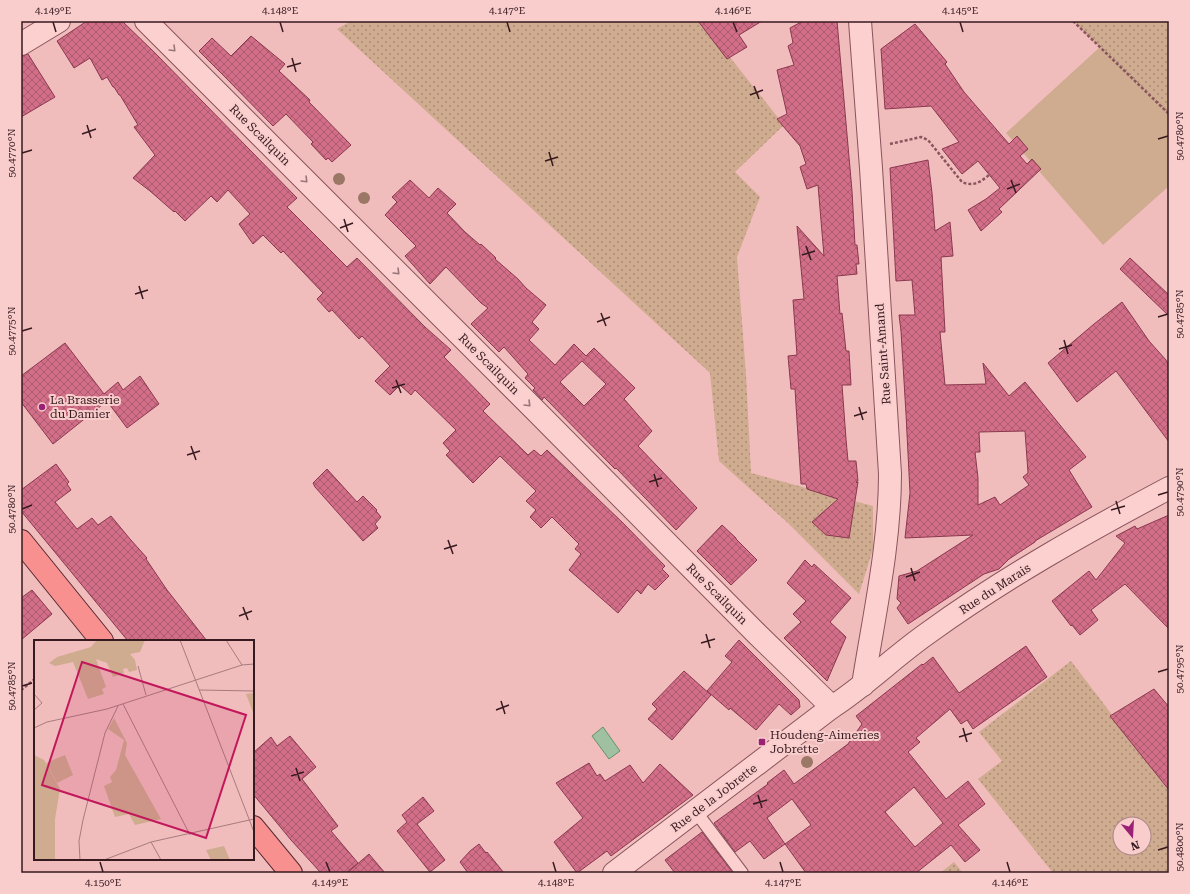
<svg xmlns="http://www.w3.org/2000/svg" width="1190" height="894" font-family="'Roboto Serif',serif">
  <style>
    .grass { fill: url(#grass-dots); fill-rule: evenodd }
    .green { fill: #cfab8f }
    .water { fill: #a0c1a1; stroke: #678f6a }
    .building { fill: url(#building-cross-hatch); stroke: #8a384f; fill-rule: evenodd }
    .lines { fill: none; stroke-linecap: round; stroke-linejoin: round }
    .service-casing { stroke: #89545c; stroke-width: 14 }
    .minor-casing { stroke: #89545c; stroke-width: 24 }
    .tertiary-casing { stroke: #89545c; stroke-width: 24 }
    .primary-casing { stroke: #562933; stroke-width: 24 }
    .path { stroke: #89545c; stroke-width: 2.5; stroke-dasharray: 3 2; stroke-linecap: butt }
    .service { stroke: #fbd0cf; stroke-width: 12 }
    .minor { stroke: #fbd0cf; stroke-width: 22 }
    .tertiary { stroke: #fbd0cf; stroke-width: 22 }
    .primary { stroke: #f8908f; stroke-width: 22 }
    .tree { fill: #9b7766 }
    .oneway { stroke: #997578 }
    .ticks { fill: none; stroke: #371a20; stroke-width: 1.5 }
    .poi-dot { fill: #9c2075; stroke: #f8cdcc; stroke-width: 1.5 }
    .labels { text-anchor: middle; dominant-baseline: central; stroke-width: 4; stroke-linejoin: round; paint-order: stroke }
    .street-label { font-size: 12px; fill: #371a20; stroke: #f8cdcc }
    .poi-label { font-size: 12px; fill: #371a20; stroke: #f8cdcc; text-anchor: start }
    .inset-road { fill: none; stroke: #a77c7e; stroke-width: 1 }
    .view { fill: #c2185b; fill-opacity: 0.15; stroke: #c2185b; stroke-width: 2 }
    .inset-edge { fill: none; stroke: #371a20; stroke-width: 2 }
    .neatline { fill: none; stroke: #371a20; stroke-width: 1.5 }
    .ticks-label { font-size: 10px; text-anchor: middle; fill: #371a20 }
  </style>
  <defs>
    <pattern id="grass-dots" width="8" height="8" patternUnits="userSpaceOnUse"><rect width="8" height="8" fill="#cfab8f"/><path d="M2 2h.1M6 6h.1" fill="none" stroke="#a98a74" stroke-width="1.8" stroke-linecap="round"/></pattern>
    <pattern id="building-cross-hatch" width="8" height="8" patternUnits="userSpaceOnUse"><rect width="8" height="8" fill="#d26e88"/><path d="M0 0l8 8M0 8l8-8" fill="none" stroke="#ab5a6f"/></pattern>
  </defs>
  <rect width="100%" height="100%" fill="#f1bdbc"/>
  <g class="grass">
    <path d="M 351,21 L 701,21 L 784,125 L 735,172 L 760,197 L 737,257 L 746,375 L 751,473 L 873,506 L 873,549 L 859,594 L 789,524 L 719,461 L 710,373 L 337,29 Z"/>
    <path d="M 1073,21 L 1169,21 L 1169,114 Z"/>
    <path d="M 1071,661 L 1164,783 L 1169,780 L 1169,873 L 1053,873 L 978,779 L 1002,761 L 979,732 ZM 1120,824 L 1144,824 L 1144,848 L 1120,848 Z"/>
    <path d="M 954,862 L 963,873 L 940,873 Z"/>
  </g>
  <path class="green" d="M 1100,47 L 1169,114 L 1169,186 L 1103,245 L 1006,133 Z"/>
  <path class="water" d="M 603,727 L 620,751 L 609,759 L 592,736 Z"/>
  <g class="building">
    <path d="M 87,21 L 122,21 L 154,52 L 297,198 L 287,207 L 347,267 L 357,258 L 425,327 L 451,350 L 444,357 L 490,404 L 483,411 L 528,455 L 534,450 L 541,456 L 547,450 L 623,523 L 665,566 L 662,569 L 669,576 L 655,590 L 648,584 L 641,594 L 637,590 L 618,613 L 569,570 L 581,554 L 575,549 L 579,544 L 552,517 L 541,528 L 530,517 L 536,510 L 526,501 L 536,491 L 500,456 L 473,483 L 446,455 L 450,451 L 443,443 L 456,430 L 415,390 L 411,395 L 400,385 L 390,395 L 375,381 L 390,366 L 362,336 L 359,339 L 332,310 L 329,312 L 317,299 L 323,293 L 283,251 L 281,253 L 263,235 L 253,244 L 239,224 L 250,214 L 228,190 L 217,202 L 211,196 L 185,221 L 175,211 L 174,212 L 150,191 L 133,178 L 155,155 L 134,127 L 138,125 L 120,95 L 119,95 L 114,87 L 113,87 L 107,77 L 102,80 L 90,58 L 74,68 L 57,41 Z"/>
    <path d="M 698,21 L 762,21 L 739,35 L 747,47 L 727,59 Z"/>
    <path d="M 803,21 L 837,21 L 852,191 L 855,245 L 857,245 L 859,264 L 856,264 L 857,274 L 837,276 L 840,314 L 842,313 L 846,351 L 849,351 L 851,385 L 842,385 L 846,439 L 848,461 L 856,461 L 858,481 L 856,482 L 857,483 L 858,482 L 849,538 L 826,535 L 812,522 L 838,499 L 807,489 L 806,484 L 801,484 L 795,389 L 791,389 L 788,356 L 797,355 L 793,300 L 804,299 L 797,226 L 824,256 L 818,185 L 807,189 L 800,167 L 806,164 L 800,146 L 777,119 L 787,114 L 777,70 L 794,65 L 788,46 L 793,43 L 790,28 Z"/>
    <path d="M 915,24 L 947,62 L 945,64 L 964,92 L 1009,144 L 1017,136 L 1028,149 L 1020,156 L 1027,164 L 1032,159 L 1041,169 L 999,209 L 1002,212 L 981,231 L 968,210 L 986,199 L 1000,188 L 978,161 L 962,174 L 942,149 L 959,142 L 931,106 L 885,109 L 881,49 Z"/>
    <path d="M 251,36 L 285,64 L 279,71 L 310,100 L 309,102 L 351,145 L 332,162 L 328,158 L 326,160 L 311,144 L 313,142 L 286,114 L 273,126 L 225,77 L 199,51 L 212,38 L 231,56 Z"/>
    <path d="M 28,54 L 55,97 L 21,117 L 21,56 Z"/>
    <path d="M 928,160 L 932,193 L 935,231 L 950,222 L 953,256 L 941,257 L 945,332 L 940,332 L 945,385 L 986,384 L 983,363 L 1009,396 L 1025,382 L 1086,457 L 1069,470 L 1092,507 L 1035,541 L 1035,542 L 1009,559 L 999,569 L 984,574 L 908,624 L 897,608 L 901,603 L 897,599 L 899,576 L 917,571 L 973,535 L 905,538 L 910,493 L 906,414 L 901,331 L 899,315 L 915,315 L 912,280 L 896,281 L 890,168 ZM 1025,431 L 1028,473 L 1023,477 L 1029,485 L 1000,505 L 995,497 L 978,505 L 978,478 L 975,452 L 980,452 L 979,432 Z"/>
    <path d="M 410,180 L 429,198 L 438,188 L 456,204 L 447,213 L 465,232 L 480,245 L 481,244 L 496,258 L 495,259 L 518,279 L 526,288 L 546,305 L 532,322 L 539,329 L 529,340 L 555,365 L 574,344 L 586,356 L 594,348 L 635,388 L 624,399 L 652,431 L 638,446 L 697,508 L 676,530 L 616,468 L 615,469 L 544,397 L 542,400 L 533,390 L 535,388 L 525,378 L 528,374 L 504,347 L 499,352 L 471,324 L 488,308 L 481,303 L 446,267 L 430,284 L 405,256 L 416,246 L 385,215 L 397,202 L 392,197 ZM 582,361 L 606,384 L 584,406 L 560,382 Z"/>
    <path d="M 1130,258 L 1169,295 L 1169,316 L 1120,269 Z"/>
    <path d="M 1122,302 L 1149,341 L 1166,360 L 1169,367 L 1169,442 L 1116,371 L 1077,402 L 1048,363 L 1094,324 Z"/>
    <path d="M 65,343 L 104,394 L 118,382 L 123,390 L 140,376 L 159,404 L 127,428 L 107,401 L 53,444 L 21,402 L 21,376 Z"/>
    <path d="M 56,464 L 69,482 L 67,484 L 71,490 L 55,502 L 77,529 L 92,518 L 98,525 L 111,516 L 130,539 L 147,558 L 146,559 L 167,590 L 207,641 L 128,641 L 21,511 L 21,490 Z"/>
    <path d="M 327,469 L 357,502 L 363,496 L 377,510 L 376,511 L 381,517 L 375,524 L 378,528 L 363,541 L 315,487 L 313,483 Z"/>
    <path d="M 1169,515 L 1169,629 L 1125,584 L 1091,610 L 1098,620 L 1080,635 L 1072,625 L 1071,626 L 1052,601 L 1089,571 L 1096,580 L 1125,543 L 1116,536 L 1135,526 L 1137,529 Z"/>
    <path d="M 722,525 L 736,538 L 736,539 L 757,560 L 731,585 L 697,551 Z"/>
    <path d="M 805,560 L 812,567 L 814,564 L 851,598 L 830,622 L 846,637 L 827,681 L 784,638 L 801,622 L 793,614 L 806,601 L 787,583 Z"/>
    <path d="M 32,590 L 52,614 L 21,640 L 21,598 Z"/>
    <path d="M 739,640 L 799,700 L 800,707 L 791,715 L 779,704 L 756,730 L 730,708 L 729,710 L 707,691 L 732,662 L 725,656 Z"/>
    <path d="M 1026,646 L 1047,677 L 973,729 L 967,720 L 961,724 L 950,709 L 916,738 L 920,742 L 908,752 L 946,799 L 968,781 L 985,804 L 958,825 L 980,850 L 965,862 L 951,845 L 916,873 L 806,873 L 785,844 L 811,825 L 792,799 L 767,818 L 785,844 L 764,859 L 750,841 L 735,852 L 714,823 L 768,784 L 767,783 L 784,770 L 794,784 L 848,744 L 862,724 L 856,716 L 922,664 L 923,665 L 933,657 L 959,693 ZM 914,787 L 943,823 L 915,847 L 885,812 Z"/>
    <path d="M 684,671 L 711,695 L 672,740 L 648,719 L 657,709 L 652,704 Z"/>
    <path d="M 1154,689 L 1169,707 L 1169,790 L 1110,716 Z"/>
    <path d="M 290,736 L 316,767 L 302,779 L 338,826 L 331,831 L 358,863 L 346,873 L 321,873 L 291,840 L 253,794 L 253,753 L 271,737 L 277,746 Z"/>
    <path d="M 589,763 L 597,776 L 600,774 L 605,781 L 630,765 L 643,783 L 660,764 L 693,795 L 611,856 L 607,851 L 577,873 L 554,842 L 583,818 L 556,783 Z"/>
    <path d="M 423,797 L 434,811 L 417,824 L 445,860 L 430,872 L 397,831 L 407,822 L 402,815 Z"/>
    <path d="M 702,832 L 733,873 L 675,873 L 665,860 Z"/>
    <path d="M 479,844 L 486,853 L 487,852 L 504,873 L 468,873 L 460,862 L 470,851 Z"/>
    <path d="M 369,854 L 385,873 L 347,873 Z"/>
  </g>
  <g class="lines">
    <defs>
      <path id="service" d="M 696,812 L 742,873"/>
      <g id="minor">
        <path d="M 146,21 L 538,413 L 757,634 L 832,707"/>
        <path d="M 860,21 L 871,168 L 890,474 C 890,545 874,615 863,685"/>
      </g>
      <g id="tertiary">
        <path d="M 21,44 L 59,21"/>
        <path d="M 614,873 L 832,707 C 866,685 895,656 928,633 C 1004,578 1086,532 1169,488"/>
      </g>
      <g id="primary">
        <path d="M 21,541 L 102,641"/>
        <path d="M 253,827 L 291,873"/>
      </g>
    </defs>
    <use href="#service" class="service-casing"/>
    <use href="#minor" class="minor-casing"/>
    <use href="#tertiary" class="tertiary-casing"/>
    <use href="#primary" class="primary-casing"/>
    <g class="path">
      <path d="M 1073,21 L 1169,114"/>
      <path d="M 890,144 L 921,137 L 928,140 L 962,182 C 973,187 981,182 989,175"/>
      <path d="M 21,690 L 35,679"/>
    </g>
    <use href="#service" class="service"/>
    <use href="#minor" class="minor"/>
    <use href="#tertiary" class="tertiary"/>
    <use href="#primary" class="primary"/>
  </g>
  <g class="tree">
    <circle cx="339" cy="179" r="6"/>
    <circle cx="364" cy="198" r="6"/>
    <circle cx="807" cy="762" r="6"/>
  </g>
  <defs><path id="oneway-chevron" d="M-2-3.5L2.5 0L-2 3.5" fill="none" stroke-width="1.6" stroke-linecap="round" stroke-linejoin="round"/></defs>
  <g class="oneway">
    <use href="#oneway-chevron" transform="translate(173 49) rotate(45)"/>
    <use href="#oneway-chevron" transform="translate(305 180) rotate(45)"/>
    <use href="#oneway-chevron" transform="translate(397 272) rotate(45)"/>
    <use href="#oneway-chevron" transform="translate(528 404) rotate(45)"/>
  </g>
  <path class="ticks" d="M 53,22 L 56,32M 280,22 L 283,32M 507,22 L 510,32M 733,22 L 737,32M 960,22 L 963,32M 292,58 L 296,72M 287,67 L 301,63M 754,86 L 759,99M 750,95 L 763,90M 87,125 L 91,138M 82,134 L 96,129M 1158,139 L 1168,136M 549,152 L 553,166M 22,153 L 32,150M 545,161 L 558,157M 1011,180 L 1016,193M 1007,189 L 1020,184M 344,219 L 348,232M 340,228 L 353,223M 806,246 L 811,260M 802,255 L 815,251M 139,286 L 143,299M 135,294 L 148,290M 601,313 L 606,326M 1158,317 L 1168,314M 597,322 L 610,317M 22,331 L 32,328M 1064,340 L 1068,354M 1059,349 L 1072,345M 396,380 L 401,393M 392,388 L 405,384M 859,407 L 863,420M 854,416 L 867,412M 191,446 L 196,460M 187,455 L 200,451M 654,474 L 658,487M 649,482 L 662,478M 1158,495 L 1168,492M 1116,501 L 1120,514M 22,509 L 32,505M 1111,510 L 1125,506M 448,540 L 453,554M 444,549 L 457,545M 911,568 L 915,581M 906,577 L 920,572M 243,607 L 248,620M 239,616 L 252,611M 706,634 L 710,648M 701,643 L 715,639M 1158,672 L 1168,669M 22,686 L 32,683M 501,701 L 505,714M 496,710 L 509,705M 963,728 L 967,742M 959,737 L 972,733M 296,768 L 300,781M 291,776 L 304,772M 758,795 L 762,808M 753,804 L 767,800M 1158,850 L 1168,847M 100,862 L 103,872M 326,862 L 330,872M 553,862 L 556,872M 780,862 L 783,872M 1007,862 L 1010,872"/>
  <g class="poi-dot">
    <circle cx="42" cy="407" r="4"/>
    <rect x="758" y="738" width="8" height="8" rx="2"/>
  </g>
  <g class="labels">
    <g class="street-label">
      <text transform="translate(260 135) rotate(45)">Rue Scailquin</text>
      <text transform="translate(883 354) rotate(-94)">Rue Saint-Amand</text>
      <text transform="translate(489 364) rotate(45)">Rue Scailquin</text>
      <text transform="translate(995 589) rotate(-33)">Rue du Marais</text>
      <text transform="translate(717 594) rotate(45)">Rue Scailquin</text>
      <text transform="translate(714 798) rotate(-37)">Rue de la Jobrette</text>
    </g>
    <g class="poi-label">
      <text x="50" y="400">La Brasserie<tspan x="50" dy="14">du Damier</tspan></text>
      <text x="770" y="735">Houdeng-Aimeries<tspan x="770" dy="14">Jobrette</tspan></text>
    </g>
  </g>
  <g transform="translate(34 640)">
    <rect width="220" height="220" fill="#f1bdbc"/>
    <path d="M 63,0 L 111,0 L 106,12 L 96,14 L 101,20 L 103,30 L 95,32 L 93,28 L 89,29 L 90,33 L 79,37 L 73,23 L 62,19 L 72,47 L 68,49 L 70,54 L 54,59 L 39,22 L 21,26 L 15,23 L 23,17 L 57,7 ZM 220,53 L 220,75 L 212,54 ZM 80,78 L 93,103 L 91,115 L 127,179 L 101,185 L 95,174 L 81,177 L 70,146 L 78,142 L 76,137 L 82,130 L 90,100 L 74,89 ZM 0,115 L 10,120 L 26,149 L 21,179 L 21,220 L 0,220 ZM 190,206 L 196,220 L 177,220 L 172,210 Z" fill="#cfab8f"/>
    <path d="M 31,115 L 39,135 L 23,143 L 12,123 Z" fill="#cfab8f"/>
    <path class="inset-road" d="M 146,0 L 220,192M 192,0 L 208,25M 104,26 L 112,55M 165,50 L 220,51M 0,54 L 8,63 L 0,70M 89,64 L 156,195M 0,88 L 13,82 L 73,69 L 208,25 L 220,24M 117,202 L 127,220M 46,220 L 45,201 L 49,180 L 71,93 L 84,66M 70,220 L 117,202 L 220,179"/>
    <path class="view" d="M 48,22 L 212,75 L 172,198 L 8,145 Z"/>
    <rect width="220" height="220" class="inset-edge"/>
  </g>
  <rect width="1190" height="894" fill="none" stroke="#f8cdcc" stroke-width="44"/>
  <g transform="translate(1132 836) rotate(162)"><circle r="19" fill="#f8cdcc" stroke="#ab8587"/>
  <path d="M0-3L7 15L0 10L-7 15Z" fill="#9c2075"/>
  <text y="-6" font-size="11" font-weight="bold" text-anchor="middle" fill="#371a20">N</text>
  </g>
  <rect x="22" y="22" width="1146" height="850" class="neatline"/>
  <g class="ticks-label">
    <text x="53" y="14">4.149°E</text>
    <text x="280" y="14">4.148°E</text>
    <text x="507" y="14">4.147°E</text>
    <text x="733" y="14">4.146°E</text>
    <text x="960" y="14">4.145°E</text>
    <text transform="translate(1179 136) rotate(-90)" y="4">50.4780°N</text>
    <text transform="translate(11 153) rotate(-90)" y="4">50.4770°N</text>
    <text transform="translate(1179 314) rotate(-90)" y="4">50.4785°N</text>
    <text transform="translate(11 331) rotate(-90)" y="4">50.4775°N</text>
    <text transform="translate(1179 492) rotate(-90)" y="4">50.4790°N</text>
    <text transform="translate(11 509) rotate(-90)" y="4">50.4780°N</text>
    <text transform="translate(1179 669) rotate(-90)" y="4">50.4795°N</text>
    <text transform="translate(11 686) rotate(-90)" y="4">50.4785°N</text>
    <text transform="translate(1179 847) rotate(-90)" y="4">50.4800°N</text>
    <text x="103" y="886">4.150°E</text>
    <text x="330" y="886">4.149°E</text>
    <text x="556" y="886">4.148°E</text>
    <text x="783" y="886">4.147°E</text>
    <text x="1010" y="886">4.146°E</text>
  </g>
</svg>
